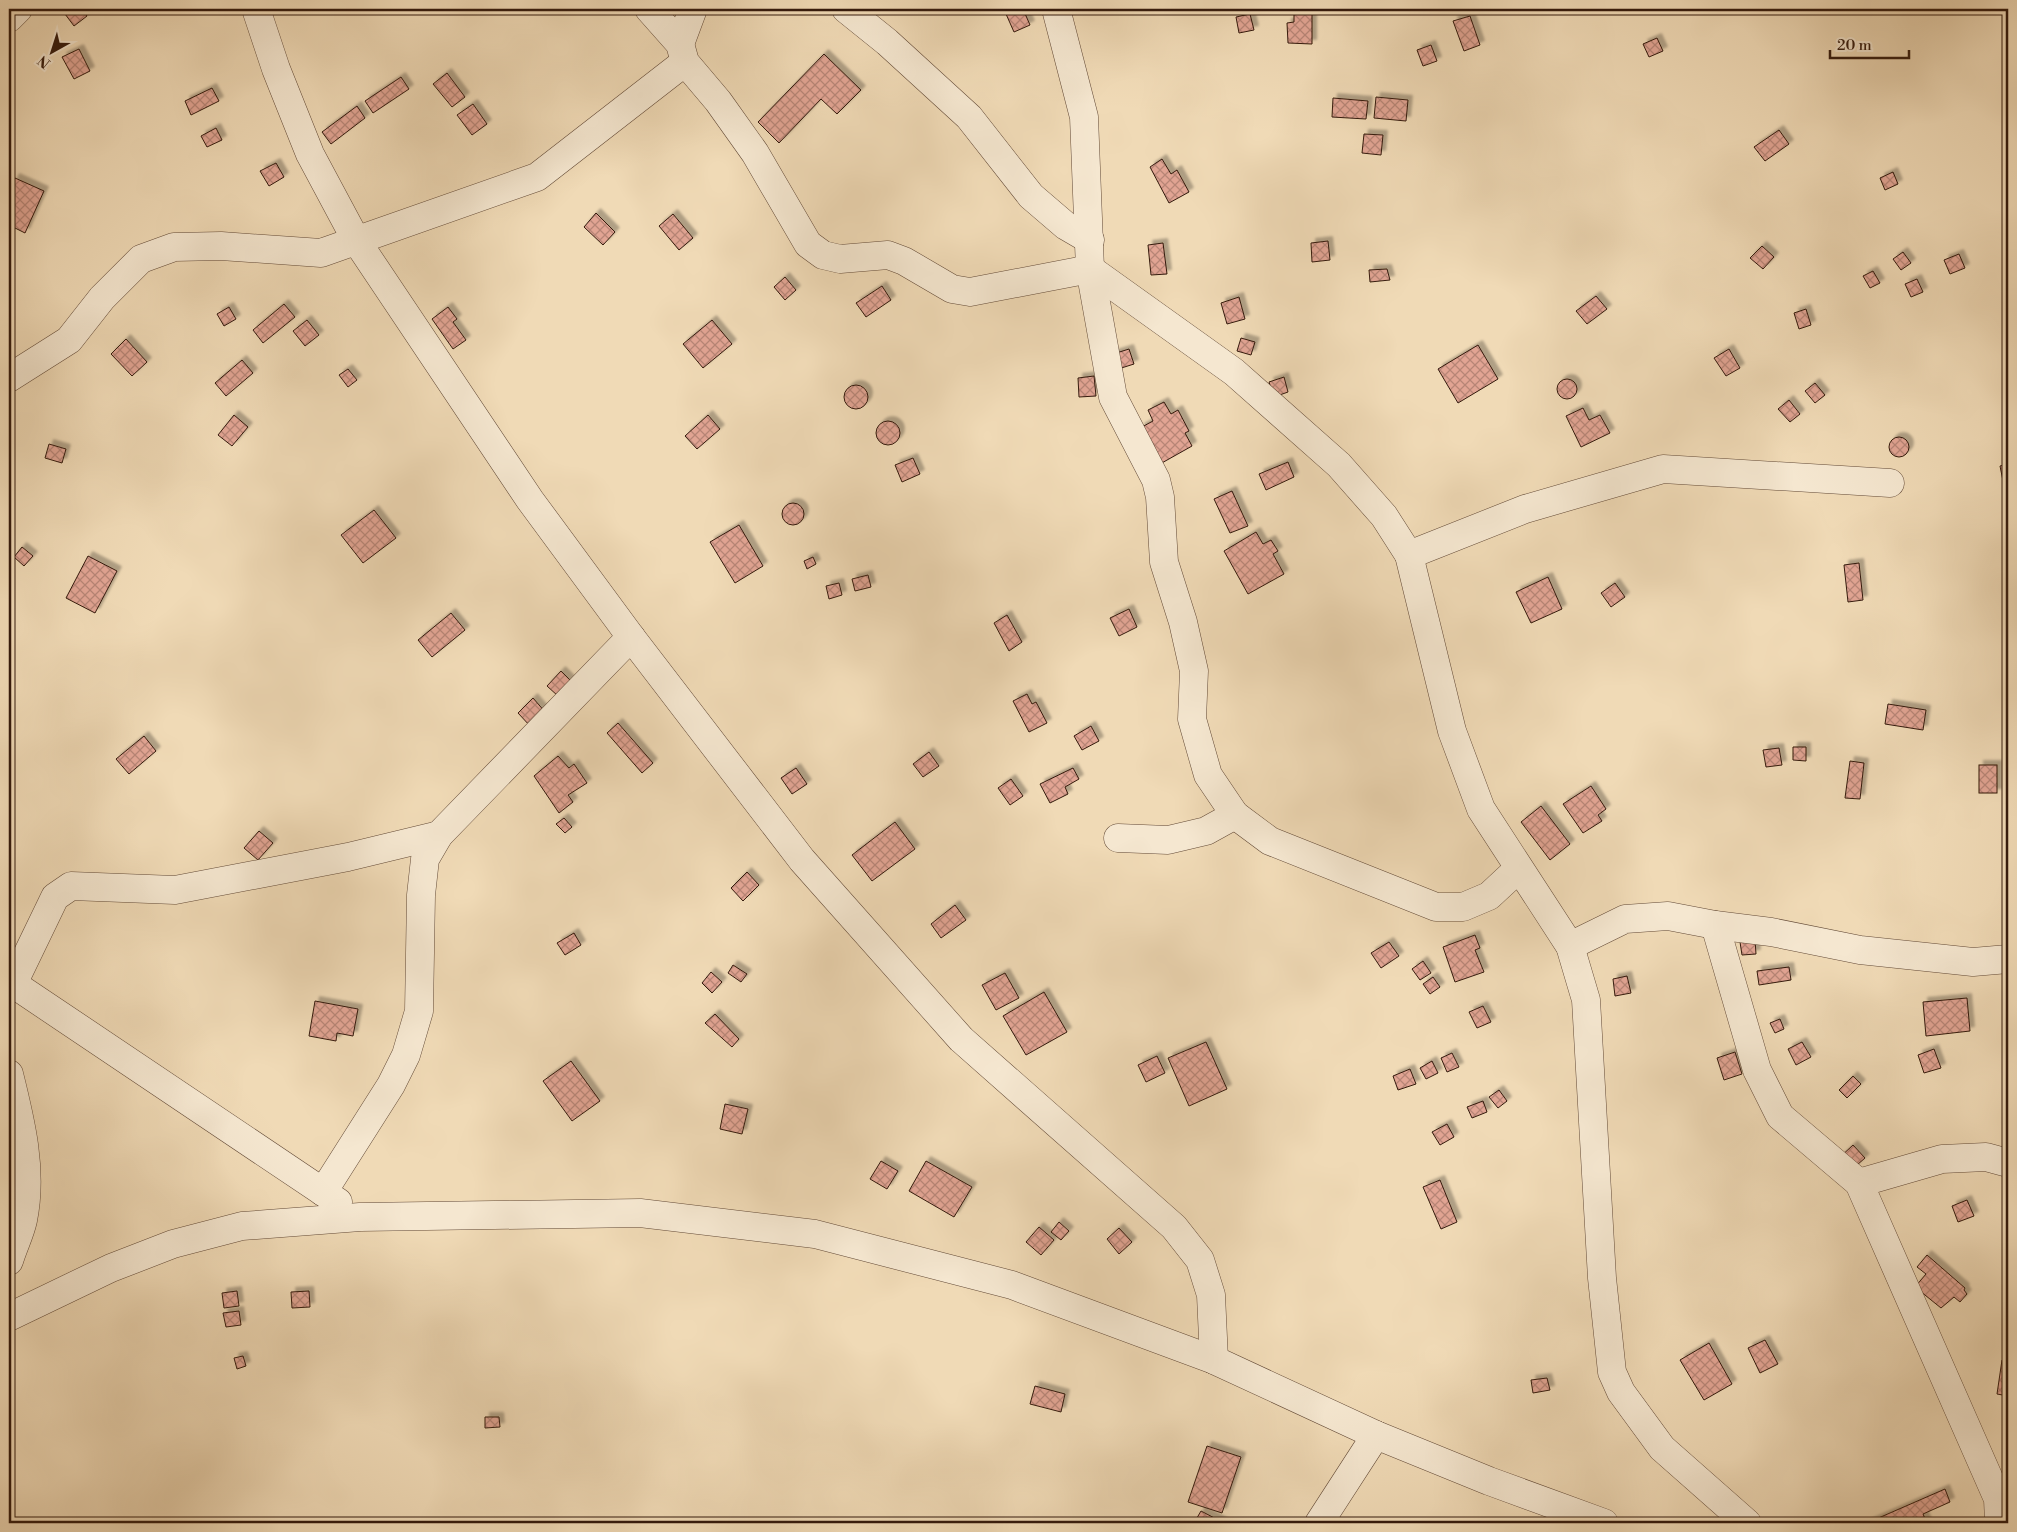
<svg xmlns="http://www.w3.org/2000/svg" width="2017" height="1532" font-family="'Libre Bodoni',serif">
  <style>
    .building { fill: url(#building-cross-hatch); stroke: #341a0d; filter: url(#shadow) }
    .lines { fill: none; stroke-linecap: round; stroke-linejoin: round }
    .minor-casing { stroke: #634a37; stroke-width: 29 }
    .minor { stroke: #f5e7d0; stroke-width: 28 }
  </style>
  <defs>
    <pattern id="building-cross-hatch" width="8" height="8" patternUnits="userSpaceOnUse" patternTransform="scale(1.25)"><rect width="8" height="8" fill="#e1a493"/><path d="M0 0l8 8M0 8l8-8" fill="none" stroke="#b78576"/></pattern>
    <filter id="shadow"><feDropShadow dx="4.5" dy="-4.5" stdDeviation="1" flood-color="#0004"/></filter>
  </defs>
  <rect width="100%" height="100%" fill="#f0dab6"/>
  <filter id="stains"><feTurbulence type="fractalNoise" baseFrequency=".004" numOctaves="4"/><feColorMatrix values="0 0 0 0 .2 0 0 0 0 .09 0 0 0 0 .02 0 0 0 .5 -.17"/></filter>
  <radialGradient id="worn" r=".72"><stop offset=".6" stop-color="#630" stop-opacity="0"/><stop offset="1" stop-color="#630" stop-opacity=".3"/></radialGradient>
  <g class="building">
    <path d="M 72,9 L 82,9 L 87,16 L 74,26 L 65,14 Z"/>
    <path d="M 1017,9 L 1023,9 L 1030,25 L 1014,32 L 1006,14 Z"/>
    <path d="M 1294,9 L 1312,9 L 1312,44 L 1288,43 L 1287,23 L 1294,22 Z"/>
    <path d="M 1250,14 L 1254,30 L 1239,33 L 1236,17 Z"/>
    <path d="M 1470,16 L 1480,45 L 1464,51 L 1453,21 Z"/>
    <path d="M 1657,38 L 1663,51 L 1649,57 L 1643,44 Z"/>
    <path d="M 1431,45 L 1437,61 L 1423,66 L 1417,50 Z"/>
    <path d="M 79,49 L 90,71 L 74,79 L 62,57 Z"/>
    <path d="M 824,54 L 861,90 L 837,114 L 821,99 L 779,143 L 758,122 Z"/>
    <path d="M 447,73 L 465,97 L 452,107 L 433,84 Z"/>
    <path d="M 401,77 L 409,89 L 373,113 L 365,101 Z"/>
    <path d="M 212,88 L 219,101 L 191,115 L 185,101 Z"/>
    <path d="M 1376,97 L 1408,100 L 1406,121 L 1374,118 Z"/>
    <path d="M 1333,98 L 1368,101 L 1366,119 L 1332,117 Z"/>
    <path d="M 473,104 L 487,124 L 472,135 L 457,115 Z"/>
    <path d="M 357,106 L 365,118 L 331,144 L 322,132 Z"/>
    <path d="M 216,128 L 222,140 L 207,147 L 201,136 Z"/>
    <path d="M 1779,130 L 1789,144 L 1765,161 L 1754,147 Z"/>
    <path d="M 1364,134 L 1383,135 L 1381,155 L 1362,153 Z"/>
    <path d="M 1162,159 L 1171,174 L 1177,170 L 1189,192 L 1169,203 L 1150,167 Z"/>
    <path d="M 276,163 L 284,177 L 269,186 L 260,171 Z"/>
    <path d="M 1893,172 L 1898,184 L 1885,190 L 1880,178 Z"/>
    <path d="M 15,178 L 44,191 L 25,233 L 9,225 L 9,190 Z"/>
    <path d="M 596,213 L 615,232 L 603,245 L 584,227 Z"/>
    <path d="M 673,214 L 693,238 L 679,250 L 659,226 Z"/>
    <path d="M 1328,241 L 1330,260 L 1312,262 L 1311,243 Z"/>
    <path d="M 1163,243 L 1167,274 L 1151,275 L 1148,245 Z"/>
    <path d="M 1762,246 L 1774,257 L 1763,269 L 1750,258 Z"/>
    <path d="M 1903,252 L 1911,263 L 1901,270 L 1893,259 Z"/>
    <path d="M 1959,254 L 1965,268 L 1950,274 L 1944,260 Z"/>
    <path d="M 1387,269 L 1390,280 L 1370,282 L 1369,270 Z"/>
    <path d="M 1873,271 L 1880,283 L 1870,288 L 1863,276 Z"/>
    <path d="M 785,277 L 796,290 L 785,300 L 774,287 Z"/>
    <path d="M 1917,279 L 1923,292 L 1911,297 L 1905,284 Z"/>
    <path d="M 882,286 L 891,300 L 866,317 L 856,303 Z"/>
    <path d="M 1596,296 L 1607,309 L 1587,324 L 1576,311 Z"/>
    <path d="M 1239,297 L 1245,319 L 1227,324 L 1221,303 Z"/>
    <path d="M 284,304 L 295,317 L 263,343 L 253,330 Z"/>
    <path d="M 229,307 L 236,319 L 224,326 L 217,314 Z"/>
    <path d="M 448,307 L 457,319 L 453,322 L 466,340 L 453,349 L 432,319 Z"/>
    <path d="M 1806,309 L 1811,325 L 1799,329 L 1794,313 Z"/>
    <path d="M 307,320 L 319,335 L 305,346 L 293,331 Z"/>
    <path d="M 712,320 L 732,344 L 703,368 L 683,344 Z"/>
    <path d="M 1241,338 L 1255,342 L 1251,355 L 1237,351 Z"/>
    <path d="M 126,339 L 147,362 L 132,376 L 111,354 Z"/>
    <path d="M 1478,345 L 1498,379 L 1458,403 L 1438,369 Z"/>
    <path d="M 1129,349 L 1134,364 L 1115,370 L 1110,355 Z"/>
    <path d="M 1729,349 L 1740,368 L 1726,376 L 1714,358 Z"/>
    <path d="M 242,360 L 253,373 L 226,396 L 215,383 Z"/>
    <path d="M 348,369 L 357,380 L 348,387 L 339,375 Z"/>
    <path d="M 1094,376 L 1096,396 L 1079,397 L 1078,378 Z"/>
    <path d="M 1284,377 L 1288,392 L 1274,397 L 1269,382 Z"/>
    <circle cx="1567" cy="389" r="10"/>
    <path d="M 1815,383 L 1825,395 L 1815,403 L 1805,391 Z"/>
    <circle cx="856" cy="397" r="12"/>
    <path d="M 1789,400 L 1800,414 L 1790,422 L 1778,409 Z"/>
    <path d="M 1164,402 L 1171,414 L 1178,410 L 1189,431 L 1185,433 L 1192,446 L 1160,464 L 1140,428 L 1153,421 L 1148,410 Z"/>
    <path d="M 1583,408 L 1589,420 L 1600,415 L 1610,433 L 1581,447 L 1566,416 Z"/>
    <path d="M 234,415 L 248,427 L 232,446 L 218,435 Z"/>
    <path d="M 708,415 L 720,429 L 697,449 L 685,436 Z"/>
    <circle cx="888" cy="433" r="12"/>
    <circle cx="1899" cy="447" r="10"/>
    <path d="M 49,444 L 66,449 L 62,463 L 45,458 Z"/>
    <path d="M 913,458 L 920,474 L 902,482 L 895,465 Z"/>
    <path d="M 1288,462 L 1294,477 L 1266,490 L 1259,474 Z"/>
    <path d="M 2008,464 L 2008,485 L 2004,486 L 2000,466 Z"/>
    <path d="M 1232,491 L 1248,526 L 1230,533 L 1214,499 Z"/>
    <circle cx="793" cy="514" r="11"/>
    <path d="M 374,510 L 396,538 L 363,563 L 341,535 Z"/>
    <path d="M 739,525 L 763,566 L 735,583 L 710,542 Z"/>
    <path d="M 1256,532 L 1263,544 L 1271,540 L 1278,551 L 1273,554 L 1284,574 L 1248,594 L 1224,551 Z"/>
    <path d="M 22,547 L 33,556 L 24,566 L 14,557 Z"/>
    <path d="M 88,556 L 117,571 L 95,613 L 66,598 Z"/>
    <path d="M 813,557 L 816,564 L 807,569 L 804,561 Z"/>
    <path d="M 1859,563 L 1863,600 L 1848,602 L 1844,565 Z"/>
    <path d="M 868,575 L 871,587 L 855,591 L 852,579 Z"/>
    <path d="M 1548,577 L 1562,609 L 1531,623 L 1516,592 Z"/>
    <path d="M 839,583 L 842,595 L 829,599 L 826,586 Z"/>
    <path d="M 1615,583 L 1625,597 L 1611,607 L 1601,593 Z"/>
    <path d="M 1129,609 L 1137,627 L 1119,636 L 1110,618 Z"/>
    <path d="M 451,613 L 465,630 L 432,657 L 418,640 Z"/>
    <path d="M 1007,615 L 1022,642 L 1009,651 L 994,623 Z"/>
    <path d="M 561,671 L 572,682 L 558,696 L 547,686 Z"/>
    <path d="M 1027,694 L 1032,704 L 1036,702 L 1047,723 L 1029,732 L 1013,701 Z"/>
    <path d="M 533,698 L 546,713 L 531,727 L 518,713 Z"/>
    <path d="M 1888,704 L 1926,710 L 1923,730 L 1885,724 Z"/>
    <path d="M 618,723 L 653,763 L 642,773 L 607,733 Z"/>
    <path d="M 1091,726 L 1099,741 L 1082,750 L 1074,736 Z"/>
    <path d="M 144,736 L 156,751 L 129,774 L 116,759 Z"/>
    <path d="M 1793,747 L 1806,747 L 1806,761 L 1793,760 Z"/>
    <path d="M 1779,748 L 1782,765 L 1766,767 L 1763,750 Z"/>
    <path d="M 929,752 L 939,766 L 923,777 L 913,764 Z"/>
    <path d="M 558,756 L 569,768 L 574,764 L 587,783 L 568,795 L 573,802 L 559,813 L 534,776 Z"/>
    <path d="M 1850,761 L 1864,763 L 1860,799 L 1845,798 Z"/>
    <rect x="1979" y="765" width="18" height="28"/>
    <path d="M 796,768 L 807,784 L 792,794 L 781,778 Z"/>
    <path d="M 1073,768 L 1079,779 L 1065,787 L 1068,794 L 1050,803 L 1040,784 Z"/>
    <path d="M 1011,779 L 1023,796 L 1010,805 L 998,788 Z"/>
    <path d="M 1591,786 L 1606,809 L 1598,815 L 1602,821 L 1583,833 L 1563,804 Z"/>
    <path d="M 1541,806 L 1570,844 L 1550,860 L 1521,822 Z"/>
    <path d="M 564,818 L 572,827 L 565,833 L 556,824 Z"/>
    <path d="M 895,822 L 915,849 L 872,881 L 852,855 Z"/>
    <path d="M 259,831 L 273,843 L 258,860 L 244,848 Z"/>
    <path d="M 747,872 L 759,885 L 743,901 L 731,888 Z"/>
    <path d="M 955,905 L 966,920 L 941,938 L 931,924 Z"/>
    <path d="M 574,933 L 581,945 L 565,955 L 557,943 Z"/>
    <path d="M 1475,935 L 1480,948 L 1475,950 L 1484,972 L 1455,982 L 1443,947 Z"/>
    <path d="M 1755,940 L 1756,954 L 1742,955 L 1740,942 Z"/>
    <path d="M 1389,942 L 1399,956 L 1381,968 L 1371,953 Z"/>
    <path d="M 1423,961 L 1431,973 L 1420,980 L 1412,969 Z"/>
    <path d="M 733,965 L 747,974 L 741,982 L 728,973 Z"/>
    <path d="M 1789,967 L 1791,980 L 1759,985 L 1757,971 Z"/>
    <path d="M 711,972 L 722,982 L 712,993 L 702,983 Z"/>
    <path d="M 1005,973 L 1019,998 L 996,1010 L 982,985 Z"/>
    <path d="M 1627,976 L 1631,993 L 1615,996 L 1613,979 Z"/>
    <path d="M 1433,977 L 1440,987 L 1430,994 L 1423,984 Z"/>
    <path d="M 1044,992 L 1067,1032 L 1026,1055 L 1003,1016 Z"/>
    <path d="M 1967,998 L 1970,1031 L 1926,1036 L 1923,1002 Z"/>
    <path d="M 315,1001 L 358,1009 L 353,1036 L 337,1033 L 336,1041 L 309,1036 Z"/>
    <path d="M 1483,1006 L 1491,1022 L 1477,1028 L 1469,1012 Z"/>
    <path d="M 715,1014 L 739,1039 L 732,1047 L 705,1023 Z"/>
    <path d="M 1780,1019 L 1784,1029 L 1775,1033 L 1770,1023 Z"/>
    <path d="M 1206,1042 L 1227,1089 L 1189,1106 L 1168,1058 Z"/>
    <path d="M 1802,1042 L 1811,1057 L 1796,1065 L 1788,1049 Z"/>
    <path d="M 1934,1049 L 1941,1068 L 1924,1073 L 1918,1055 Z"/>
    <path d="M 1735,1052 L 1742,1074 L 1724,1080 L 1717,1058 Z"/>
    <path d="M 1452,1053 L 1459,1067 L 1447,1072 L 1441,1058 Z"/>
    <path d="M 1157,1056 L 1165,1073 L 1146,1082 L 1138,1065 Z"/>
    <path d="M 571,1061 L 600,1101 L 572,1121 L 543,1081 Z"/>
    <path d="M 1432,1061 L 1438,1073 L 1426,1079 L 1420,1068 Z"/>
    <path d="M 1410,1069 L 1416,1084 L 1398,1090 L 1393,1076 Z"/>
    <path d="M 1853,1076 L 1861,1084 L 1847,1098 L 1839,1090 Z"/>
    <path d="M 1499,1090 L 1507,1101 L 1498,1108 L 1489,1097 Z"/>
    <path d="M 1483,1101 L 1487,1112 L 1472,1118 L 1467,1107 Z"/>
    <path d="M 725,1104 L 748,1109 L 742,1134 L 720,1129 Z"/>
    <path d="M 1447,1124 L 1454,1137 L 1440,1145 L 1432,1132 Z"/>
    <path d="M 1853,1145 L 1865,1158 L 1849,1172 L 1837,1160 Z"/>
    <path d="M 881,1161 L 898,1171 L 887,1189 L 870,1179 Z"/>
    <path d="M 926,1161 L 972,1187 L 954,1217 L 909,1191 Z"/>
    <path d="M 1440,1180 L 1457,1222 L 1441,1229 L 1423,1187 Z"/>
    <path d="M 1967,1200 L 1974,1216 L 1958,1222 L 1952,1206 Z"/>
    <path d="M 1059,1222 L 1069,1231 L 1061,1240 L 1051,1232 Z"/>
    <path d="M 1039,1227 L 1054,1240 L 1041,1255 L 1026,1242 Z"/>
    <path d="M 1119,1228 L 1132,1242 L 1119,1254 L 1107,1239 Z"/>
    <path d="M 1927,1255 L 1965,1288 L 1964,1290 L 1967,1294 L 1960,1302 L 1954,1297 L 1941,1308 L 1915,1287 L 1926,1274 L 1917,1267 Z"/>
    <path d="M 237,1291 L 239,1306 L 224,1308 L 222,1293 Z"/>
    <path d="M 309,1291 L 310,1307 L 292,1308 L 291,1292 Z"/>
    <path d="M 239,1311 L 241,1325 L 226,1327 L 223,1313 Z"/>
    <path d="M 1765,1340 L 1778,1364 L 1760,1373 L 1748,1348 Z"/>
    <path d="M 1709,1343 L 1732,1384 L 1704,1400 L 1680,1360 Z"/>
    <path d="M 243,1356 L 246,1366 L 237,1369 L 234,1358 Z"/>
    <path d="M 2002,1360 L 2008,1361 L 2008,1396 L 1997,1394 Z"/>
    <path d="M 1547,1378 L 1550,1390 L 1533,1393 L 1531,1380 Z"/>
    <path d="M 1035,1386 L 1065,1394 L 1061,1412 L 1030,1404 Z"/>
    <path d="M 485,1417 L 499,1417 L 500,1427 L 485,1428 Z"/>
    <path d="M 1207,1446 L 1241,1457 L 1222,1513 L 1188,1502 Z"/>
    <path d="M 1945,1489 L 1950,1502 L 1923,1514 L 1927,1523 L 1867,1523 Z"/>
    <path d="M 1201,1511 L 1224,1523 L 1194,1523 Z"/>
  </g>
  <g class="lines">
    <defs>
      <g id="minor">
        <path d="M 256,9 L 276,69 L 310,154 L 356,240 L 530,500 L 631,637 L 802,860 L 961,1039 L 1174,1227 L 1200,1260 L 1211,1295 L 1214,1360"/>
        <path d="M 649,9 L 680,44 L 685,62 L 718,101 L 755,153 L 808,244 L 823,255 L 840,259 L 888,255 L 904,261 L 952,289 L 970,292 L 1090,269 L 1234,372 L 1339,465 L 1384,516 L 1409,555 L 1452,731 L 1481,809 L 1570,946 L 1586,1000 L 1602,1278 L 1612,1372 L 1621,1392 L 1662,1448 L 1747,1523"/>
        <path d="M 846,9 L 887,42 L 969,117 L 1031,196 L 1066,226 L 1090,240"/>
        <path d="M 1056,9 L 1084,117 L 1090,269 L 1113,397 L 1156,480 L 1160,497 L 1164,562 L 1183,622 L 1194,671 L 1192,719 L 1208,775 L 1235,815 L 1270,841 L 1436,907 L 1463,907 L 1489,896 L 1518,869"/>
        <path d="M 9,18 L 18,9"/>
        <path d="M 680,44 L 693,9"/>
        <path d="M 9,378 L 69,340 L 102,298 L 141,259 L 174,247 L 221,246 L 321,253 L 537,177 L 685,62"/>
        <path d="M 1409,555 L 1525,509 L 1663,469 L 1890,483"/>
        <path d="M 1118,838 L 1168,840 L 1206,831 L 1235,815"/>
        <path d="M 1715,925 L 1757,1070 L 1780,1116 L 1859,1183 L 1998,1499 L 1999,1523"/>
        <path d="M 1570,946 L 1625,919 L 1668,916 L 1715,925 L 1771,932 L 1860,950 L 1973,962 L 2008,959"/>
        <path d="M 9,981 L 338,1202"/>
        <path d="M 13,984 L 55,897 L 71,886 L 175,890 L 348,857 L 439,835"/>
        <path d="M 9,1074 C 21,1122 33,1171 23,1220 C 20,1234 13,1247 9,1261"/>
        <path d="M 1859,1183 L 1942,1159 L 1986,1157 L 2008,1163"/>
        <path d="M 323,1192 L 391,1085 L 406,1055 L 419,1011 L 421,895 L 425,859 L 439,835 L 631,637"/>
        <path d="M 9,1317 L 111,1268 L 173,1244 L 242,1226 L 360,1217 L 640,1213 L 815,1234 L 1012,1285 L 1214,1360 L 1376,1435 L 1489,1481 L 1604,1523"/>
        <path d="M 1319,1523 L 1376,1435"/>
      </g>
    </defs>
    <use href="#minor" class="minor-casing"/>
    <use href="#minor" class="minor"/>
  </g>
  <rect width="2017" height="1532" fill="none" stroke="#f0dab6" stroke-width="30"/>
  <rect x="10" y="10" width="1997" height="1512" fill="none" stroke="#341a0d" stroke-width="2.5"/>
  <rect x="15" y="15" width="1987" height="1502" fill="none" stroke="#341a0d"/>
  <g transform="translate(52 52) rotate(219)" stroke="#f5e7d0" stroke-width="4" paint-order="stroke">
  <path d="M0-4L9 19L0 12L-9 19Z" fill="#341a0d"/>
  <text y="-8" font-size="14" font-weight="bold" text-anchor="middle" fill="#341a0d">N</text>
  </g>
  <path d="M1830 50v8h79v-8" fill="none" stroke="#341a0d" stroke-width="2.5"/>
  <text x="1837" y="50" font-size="15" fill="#341a0d" stroke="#f5e7d0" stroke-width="4" paint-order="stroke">20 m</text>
  <rect width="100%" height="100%" filter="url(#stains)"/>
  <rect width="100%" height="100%" fill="url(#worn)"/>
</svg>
